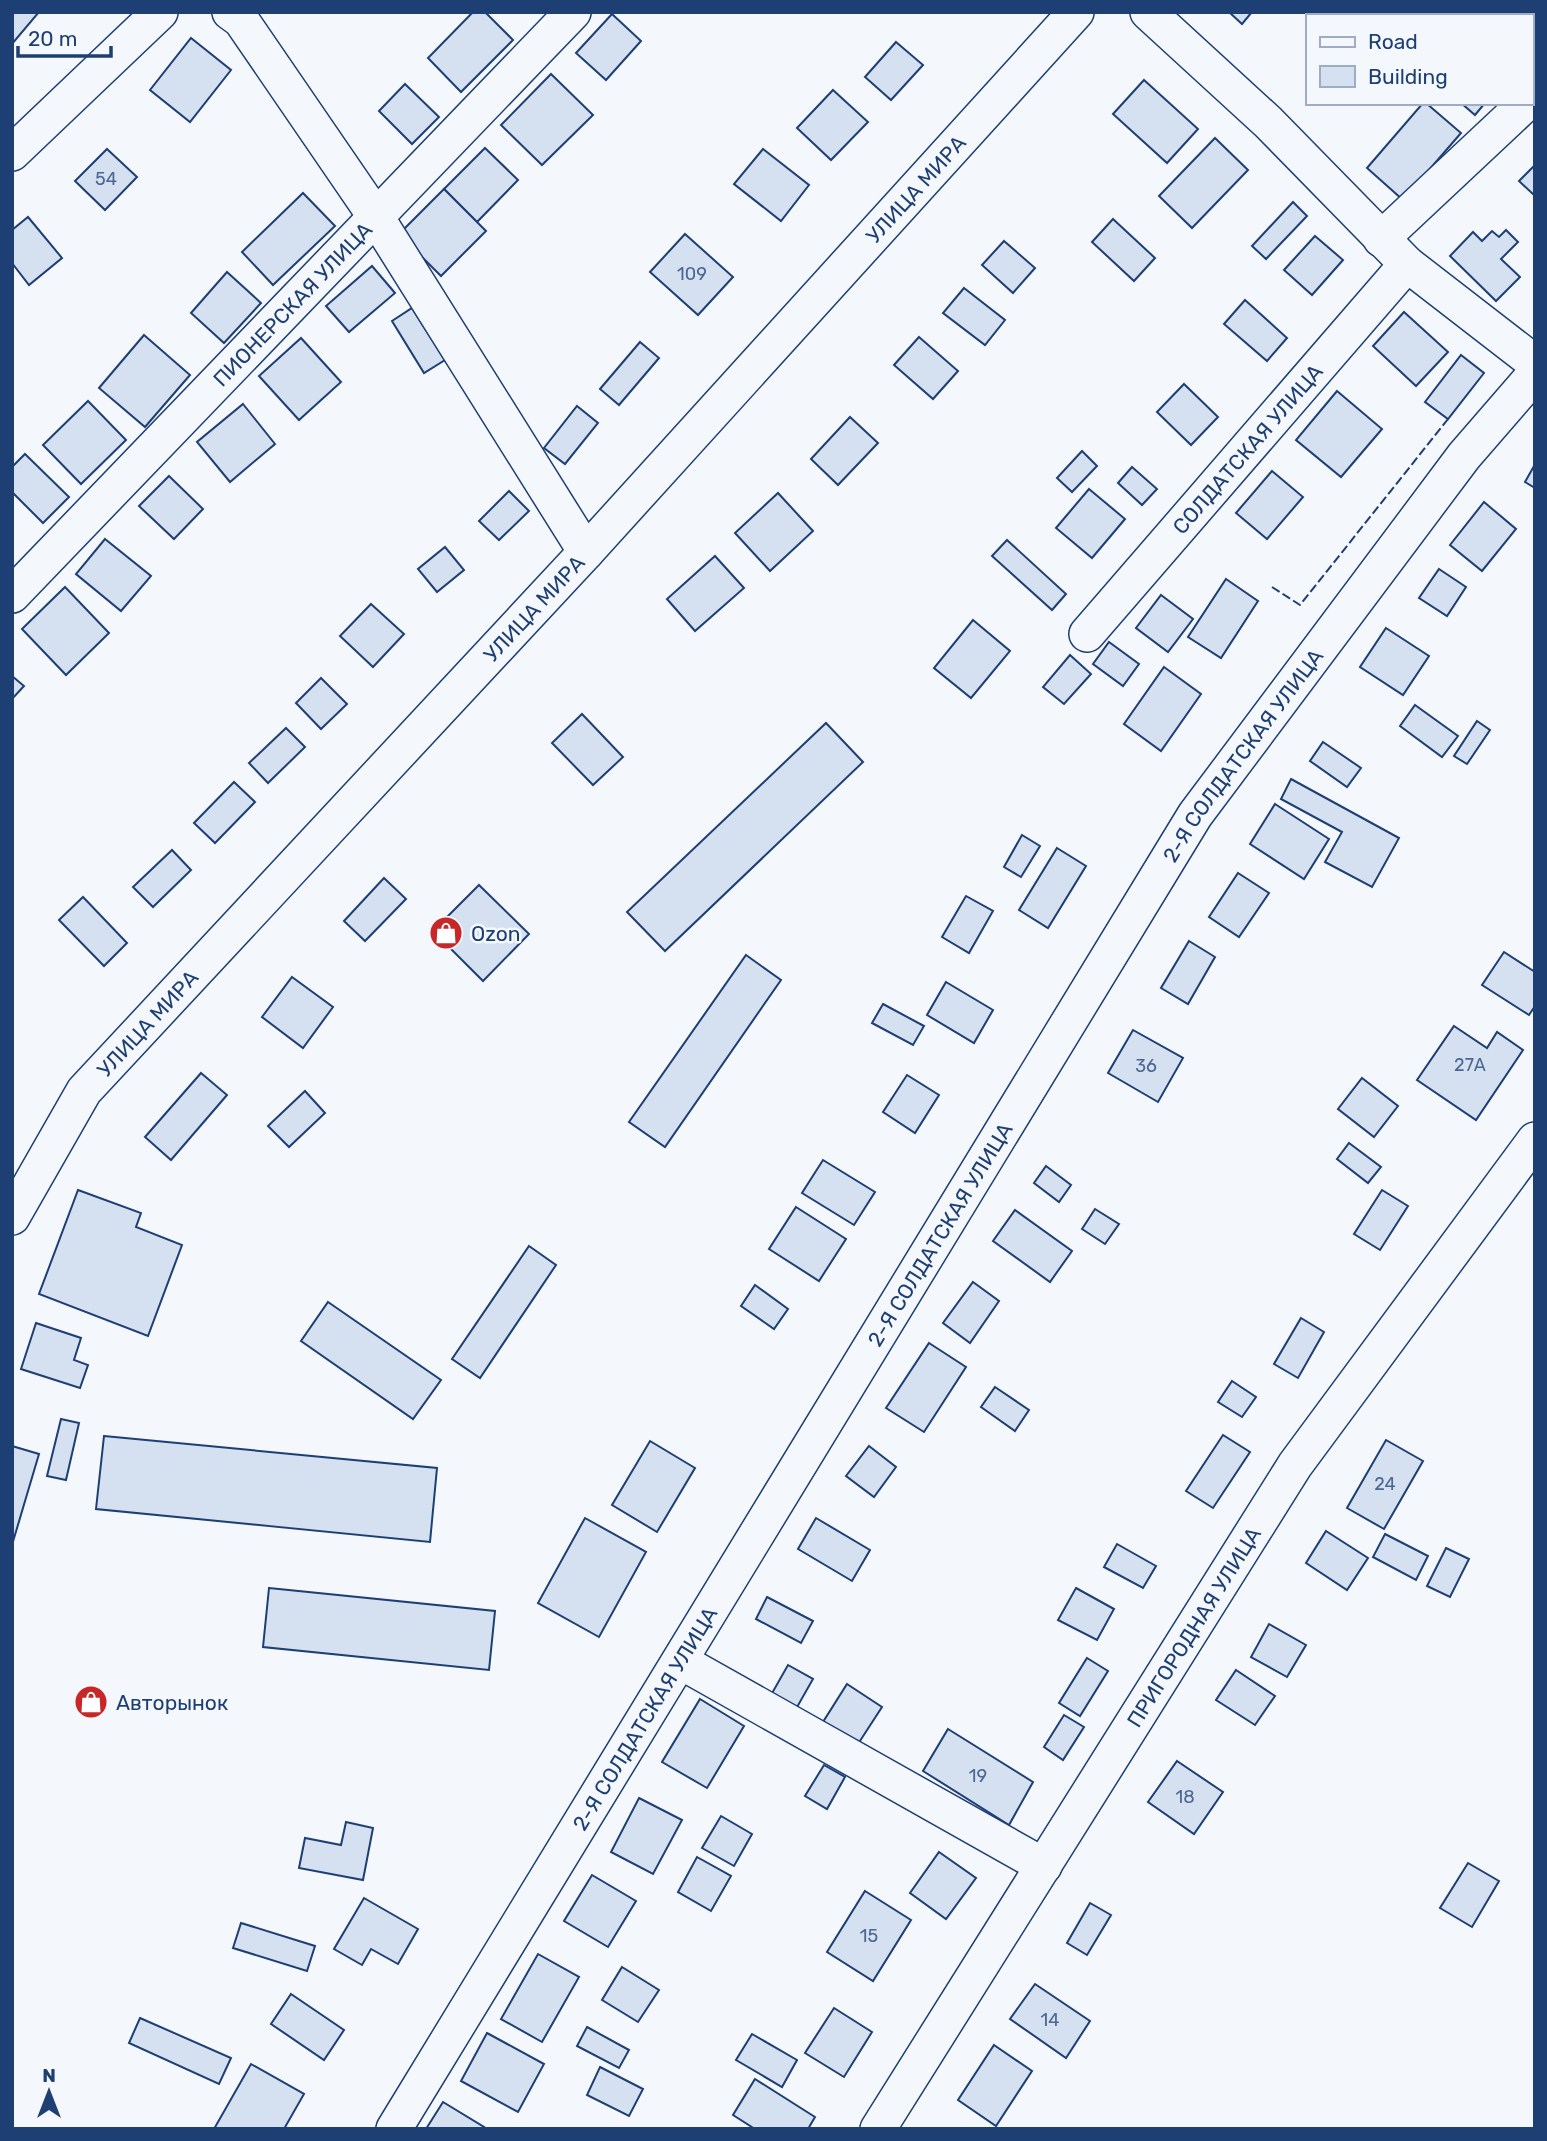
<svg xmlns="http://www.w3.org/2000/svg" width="1547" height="2141" font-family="Rubik,sans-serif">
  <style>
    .building { fill: #d5e0f0; stroke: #1d3f73; stroke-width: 2 }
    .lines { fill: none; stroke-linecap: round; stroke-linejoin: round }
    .minor-casing { stroke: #1d3f73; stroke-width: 38 }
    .minor { stroke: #f4f7fb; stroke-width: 35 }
    .fence { stroke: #1d3f73; stroke-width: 2; stroke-dasharray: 9 3.5; stroke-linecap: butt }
    .labels { text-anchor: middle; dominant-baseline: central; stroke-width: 5; stroke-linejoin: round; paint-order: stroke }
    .number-label { font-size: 18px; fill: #4b6792 }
    .street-label { font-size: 21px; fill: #1d3f73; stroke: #f4f7fb }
    .poi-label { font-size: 21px; fill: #1d3f73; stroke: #f4f7fb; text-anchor: start }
  </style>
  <rect width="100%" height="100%" fill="#f4f7fb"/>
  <g class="building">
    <path d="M 12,12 L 39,12 L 12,44 Z"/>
    <path d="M 473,12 L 485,12 L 513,40 L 461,92 L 428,58 Z"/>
    <path d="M 1229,12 L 1252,12 L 1242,24 Z"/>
    <path d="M 612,14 L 641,41 L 606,80 L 576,53 Z"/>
    <path d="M 191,38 L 231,70 L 190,122 L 150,90 Z"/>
    <path d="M 896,42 L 923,65 L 891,100 L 865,77 Z"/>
    <path d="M 551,74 L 593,115 L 542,165 L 501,125 Z"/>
    <path d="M 1144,80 L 1198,129 L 1167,163 L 1113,114 Z"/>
    <path d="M 405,84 L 439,117 L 412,144 L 379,111 Z"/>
    <path d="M 833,90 L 868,122 L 831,160 L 797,128 Z"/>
    <path d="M 1423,103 L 1426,103 L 1461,133 L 1403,200 L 1367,168 Z"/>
    <path d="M 1461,103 L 1485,103 L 1475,115 Z"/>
    <path d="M 1215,138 L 1248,170 L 1192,228 L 1159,196 Z"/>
    <path d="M 485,148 L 518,180 L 477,222 L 444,189 Z"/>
    <path d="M 107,149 L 137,177 L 105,210 L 75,181 Z"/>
    <path d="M 763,149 L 809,185 L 781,221 L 734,184 Z"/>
    <path d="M 1535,165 L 1535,196 L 1519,181 Z"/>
    <path d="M 444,189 L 486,231 L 441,276 L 399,234 Z"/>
    <path d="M 303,193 L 335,226 L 273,285 L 242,252 Z"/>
    <path d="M 1293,202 L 1307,216 L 1266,259 L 1252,246 Z"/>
    <path d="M 28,217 L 62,258 L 29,285 L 12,263 L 12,230 Z"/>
    <path d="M 1113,219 L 1155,258 L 1134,281 L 1092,242 Z"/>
    <path d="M 1506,230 L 1518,242 L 1501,259 L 1520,277 L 1496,301 L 1450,256 L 1473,232 L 1482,241 L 1492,231 L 1499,237 Z"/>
    <path d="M 685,234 L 733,277 L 698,315 L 650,272 Z"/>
    <path d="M 1315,236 L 1343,260 L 1312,295 L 1284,270 Z"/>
    <path d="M 1004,241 L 1035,268 L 1013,293 L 982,265 Z"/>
    <path d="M 372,266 L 395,293 L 349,332 L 326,306 Z"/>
    <path d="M 227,272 L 261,303 L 224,343 L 191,313 Z"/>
    <path d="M 964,288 L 1005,320 L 985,345 L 943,313 Z"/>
    <path d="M 1245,300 L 1287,338 L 1267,361 L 1224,324 Z"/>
    <path d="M 412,308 L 445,360 L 424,373 L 392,321 Z"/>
    <path d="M 1404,312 L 1448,352 L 1416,386 L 1373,346 Z"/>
    <path d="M 144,335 L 190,375 L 145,427 L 99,388 Z"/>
    <path d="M 919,337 L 958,371 L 933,399 L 894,365 Z"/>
    <path d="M 301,338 L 341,382 L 299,420 L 259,376 Z"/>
    <path d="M 640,342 L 659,358 L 619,405 L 600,389 Z"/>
    <path d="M 1461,355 L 1484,373 L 1448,419 L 1425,402 Z"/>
    <path d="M 1184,384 L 1218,417 L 1191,445 L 1157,412 Z"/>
    <path d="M 1337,391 L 1382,429 L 1341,477 L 1296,440 Z"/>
    <path d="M 88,401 L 126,440 L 81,484 L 43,445 Z"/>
    <path d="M 243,404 L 275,444 L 230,482 L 197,442 Z"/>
    <path d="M 577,406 L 598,423 L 565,464 L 544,448 Z"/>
    <path d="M 850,417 L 878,443 L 838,485 L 811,459 Z"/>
    <path d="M 1082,451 L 1097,466 L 1072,492 L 1057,478 Z"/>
    <path d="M 25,454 L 69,497 L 43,523 L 12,492 L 12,467 Z"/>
    <path d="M 1534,466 L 1535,466 L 1535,488 L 1525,482 Z"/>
    <path d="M 1132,467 L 1157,489 L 1142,505 L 1118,483 Z"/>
    <path d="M 1272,471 L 1303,497 L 1267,539 L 1236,513 Z"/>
    <path d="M 169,476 L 203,509 L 174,539 L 139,506 Z"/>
    <path d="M 1089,489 L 1125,519 L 1092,558 L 1056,528 Z"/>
    <path d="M 509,491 L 529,511 L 499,540 L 479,521 Z"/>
    <path d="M 778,493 L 813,531 L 770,571 L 735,533 Z"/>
    <path d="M 1484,502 L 1516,529 L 1482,571 L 1450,545 Z"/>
    <path d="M 105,539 L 151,576 L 121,611 L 76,574 Z"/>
    <path d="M 1007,540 L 1066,594 L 1052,610 L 992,556 Z"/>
    <path d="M 445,547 L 464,570 L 437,592 L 418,569 Z"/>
    <path d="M 715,556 L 744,588 L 695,631 L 667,599 Z"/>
    <path d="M 1439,569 L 1466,587 L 1447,616 L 1419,598 Z"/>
    <path d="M 1226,579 L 1258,601 L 1221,658 L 1188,637 Z"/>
    <path d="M 65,587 L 109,633 L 66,675 L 22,629 Z"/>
    <path d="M 1161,595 L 1193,619 L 1168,652 L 1136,628 Z"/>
    <path d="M 371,604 L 404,634 L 373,667 L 340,636 Z"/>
    <path d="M 973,620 L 1010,651 L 971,698 L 934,668 Z"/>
    <path d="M 1386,628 L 1429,656 L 1403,695 L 1360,667 Z"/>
    <path d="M 1109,642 L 1139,664 L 1123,686 L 1093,664 Z"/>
    <path d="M 1070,655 L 1091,674 L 1064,704 L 1043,687 Z"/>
    <path d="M 1164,667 L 1201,694 L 1161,751 L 1124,724 Z"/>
    <path d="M 12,676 L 24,686 L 12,699 Z"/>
    <path d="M 321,678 L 347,704 L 321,729 L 296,703 Z"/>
    <path d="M 1415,705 L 1458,736 L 1442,757 L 1400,726 Z"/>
    <path d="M 582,714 L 623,757 L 593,785 L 552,743 Z"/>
    <path d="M 1477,721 L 1490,730 L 1467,764 L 1454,756 Z"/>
    <path d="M 826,723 L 863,762 L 665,951 L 627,912 Z"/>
    <path d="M 286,728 L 305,747 L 268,783 L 249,763 Z"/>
    <path d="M 1323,742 L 1361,768 L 1347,787 L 1310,761 Z"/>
    <path d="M 1291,779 L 1399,838 L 1372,887 L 1325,862 L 1342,832 L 1281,799 Z"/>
    <path d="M 234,782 L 255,802 L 215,843 L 194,823 Z"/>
    <path d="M 1275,804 L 1329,839 L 1304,879 L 1250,844 Z"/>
    <path d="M 1022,835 L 1040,846 L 1021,877 L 1004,867 Z"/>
    <path d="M 1057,848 L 1086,866 L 1048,928 L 1019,910 Z"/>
    <path d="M 172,850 L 191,870 L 153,907 L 133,887 Z"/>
    <path d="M 1238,873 L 1269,893 L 1239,937 L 1209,917 Z"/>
    <path d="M 384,878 L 406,899 L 365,941 L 344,921 Z"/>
    <path d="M 479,885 L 529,934 L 483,981 L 433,931 Z"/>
    <path d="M 966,896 L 993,911 L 969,953 L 942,937 Z"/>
    <path d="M 83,897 L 127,943 L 104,966 L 59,920 Z"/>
    <path d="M 1189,941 L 1215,957 L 1188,1004 L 1161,988 Z"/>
    <path d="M 1504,952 L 1535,972 L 1535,1006 L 1529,1015 L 1482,985 Z"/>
    <path d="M 746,955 L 781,980 L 665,1147 L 629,1122 Z"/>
    <path d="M 292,977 L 333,1007 L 303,1048 L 262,1017 Z"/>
    <path d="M 946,982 L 993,1010 L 974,1043 L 927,1015 Z"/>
    <path d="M 883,1004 L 924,1026 L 913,1045 L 872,1023 Z"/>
    <path d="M 1454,1026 L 1487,1048 L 1497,1032 L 1523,1050 L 1476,1120 L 1417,1080 Z"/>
    <path d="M 1133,1030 L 1183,1058 L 1158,1102 L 1108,1073 Z"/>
    <path d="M 201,1073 L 227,1095 L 171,1160 L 145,1137 Z"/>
    <path d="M 907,1075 L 939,1095 L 915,1133 L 883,1112 Z"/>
    <path d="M 1362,1078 L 1398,1106 L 1374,1137 L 1338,1109 Z"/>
    <path d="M 305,1091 L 325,1113 L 289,1147 L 268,1126 Z"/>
    <path d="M 1349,1143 L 1381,1167 L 1368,1183 L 1337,1159 Z"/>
    <path d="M 823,1160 L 875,1192 L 854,1225 L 802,1193 Z"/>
    <path d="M 1046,1166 L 1071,1185 L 1059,1202 L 1034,1183 Z"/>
    <path d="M 78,1190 L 141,1213 L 136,1227 L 182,1245 L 148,1336 L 39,1294 Z"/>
    <path d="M 1382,1190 L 1408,1206 L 1380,1250 L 1354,1234 Z"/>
    <path d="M 796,1207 L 846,1239 L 819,1281 L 769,1249 Z"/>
    <path d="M 1095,1209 L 1119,1224 L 1105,1244 L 1082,1229 Z"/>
    <path d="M 1015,1210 L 1072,1251 L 1050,1282 L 993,1241 Z"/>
    <path d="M 529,1246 L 556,1265 L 480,1378 L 452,1359 Z"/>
    <path d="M 973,1282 L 999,1301 L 970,1343 L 943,1323 Z"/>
    <path d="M 755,1285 L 788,1309 L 774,1329 L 741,1306 Z"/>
    <path d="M 328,1302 L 441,1380 L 413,1419 L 301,1341 Z"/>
    <path d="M 1301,1318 L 1324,1332 L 1298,1378 L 1274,1364 Z"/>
    <path d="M 36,1323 L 81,1338 L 74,1360 L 88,1365 L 80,1388 L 21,1369 Z"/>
    <path d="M 929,1343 L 966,1367 L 924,1432 L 886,1408 Z"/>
    <path d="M 1232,1381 L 1256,1397 L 1242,1417 L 1218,1402 Z"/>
    <path d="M 995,1387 L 1029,1410 L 1015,1431 L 981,1407 Z"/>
    <path d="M 61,1419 L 79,1423 L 66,1480 L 47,1476 Z"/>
    <path d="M 1223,1435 L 1250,1452 L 1213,1508 L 1186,1491 Z"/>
    <path d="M 104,1436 L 437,1468 L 430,1542 L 96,1509 Z"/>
    <path d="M 1386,1440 L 1423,1461 L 1384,1529 L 1347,1508 Z"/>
    <path d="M 650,1441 L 695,1468 L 657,1532 L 612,1505 Z"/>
    <path d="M 12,1446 L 39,1454 L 12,1545 Z"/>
    <path d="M 869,1446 L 896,1467 L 874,1497 L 846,1476 Z"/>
    <path d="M 585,1518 L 646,1552 L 599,1637 L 538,1603 Z"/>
    <path d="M 816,1518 L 870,1550 L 852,1581 L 798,1549 Z"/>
    <path d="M 1326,1531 L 1368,1558 L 1347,1590 L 1306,1563 Z"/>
    <path d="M 1385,1534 L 1428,1556 L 1416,1580 L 1373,1557 Z"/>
    <path d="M 1117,1544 L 1156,1566 L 1143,1588 L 1104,1567 Z"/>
    <path d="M 1446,1548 L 1469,1559 L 1450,1597 L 1427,1586 Z"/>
    <path d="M 269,1588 L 495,1611 L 489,1670 L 263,1647 Z"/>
    <path d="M 1076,1588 L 1114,1609 L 1097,1640 L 1058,1620 Z"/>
    <path d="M 767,1597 L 813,1621 L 801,1643 L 756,1619 Z"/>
    <path d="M 1269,1624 L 1306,1645 L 1287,1677 L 1251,1657 Z"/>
    <path d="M 1087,1658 L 1108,1671 L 1080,1716 L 1059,1703 Z"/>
    <path d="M 788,1665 L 813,1679 L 792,1716 L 767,1702 Z"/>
    <path d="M 1236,1670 L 1275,1696 L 1255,1725 L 1216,1700 Z"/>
    <path d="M 847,1684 L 882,1707 L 858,1744 L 823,1722 Z"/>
    <path d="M 700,1699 L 744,1726 L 707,1788 L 662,1762 Z"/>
    <path d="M 1064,1715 L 1084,1727 L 1063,1760 L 1044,1747 Z"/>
    <path d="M 948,1729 L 1033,1782 L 1009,1825 L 923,1771 Z"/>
    <path d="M 1177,1761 L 1223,1792 L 1194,1834 L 1148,1802 Z"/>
    <path d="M 824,1765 L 845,1777 L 827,1809 L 805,1796 Z"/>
    <path d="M 639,1798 L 682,1820 L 653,1874 L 611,1852 Z"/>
    <path d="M 721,1816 L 752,1834 L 734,1866 L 702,1848 Z"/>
    <path d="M 346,1822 L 373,1828 L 363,1880 L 299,1868 L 305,1838 L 341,1845 Z"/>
    <path d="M 939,1852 L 976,1878 L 946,1919 L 910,1893 Z"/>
    <path d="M 697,1857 L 731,1876 L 711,1911 L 678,1892 Z"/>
    <path d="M 1468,1863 L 1499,1881 L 1472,1927 L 1440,1908 Z"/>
    <path d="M 592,1875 L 636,1901 L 608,1947 L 564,1921 Z"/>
    <path d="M 865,1891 L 911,1920 L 873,1981 L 827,1952 Z"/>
    <path d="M 364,1898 L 418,1929 L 398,1964 L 371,1949 L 362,1965 L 334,1949 Z"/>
    <path d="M 1090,1903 L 1111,1915 L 1087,1955 L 1067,1943 Z"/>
    <path d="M 241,1923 L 315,1946 L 307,1971 L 233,1948 Z"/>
    <path d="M 538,1954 L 579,1977 L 542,2042 L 501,2019 Z"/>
    <path d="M 622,1967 L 659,1990 L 638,2022 L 602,2000 Z"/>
    <path d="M 1035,1984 L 1090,2021 L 1066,2058 L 1010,2019 Z"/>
    <path d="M 291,1994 L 344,2030 L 324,2060 L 271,2024 Z"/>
    <path d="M 834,2008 L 872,2032 L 844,2077 L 805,2053 Z"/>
    <path d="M 140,2018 L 231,2058 L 219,2084 L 129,2043 Z"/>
    <path d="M 587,2027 L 629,2050 L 619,2068 L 577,2046 Z"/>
    <path d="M 487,2033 L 544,2064 L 518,2112 L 461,2081 Z"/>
    <path d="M 752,2034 L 797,2060 L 782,2087 L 736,2060 Z"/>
    <path d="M 994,2045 L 1032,2071 L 996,2126 L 958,2100 Z"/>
    <path d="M 251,2064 L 304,2094 L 284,2129 L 214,2129 Z"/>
    <path d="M 600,2067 L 643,2089 L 629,2116 L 587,2095 Z"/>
    <path d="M 755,2079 L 815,2117 L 808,2129 L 755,2129 L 733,2115 Z"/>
    <path d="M 443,2102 L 484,2127 L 482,2129 L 426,2129 Z"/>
  </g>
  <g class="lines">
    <defs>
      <g id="minor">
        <path d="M 230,12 L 241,20 L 376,217 L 586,552"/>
        <path d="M 1148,12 L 1268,122 L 1407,264 L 1535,363"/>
        <path d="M 12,153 L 160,12"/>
        <path d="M 1381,239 L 1526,103"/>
        <path id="s1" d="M 12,595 L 573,12"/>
        <path id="s2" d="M 1087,634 L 1407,264"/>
        <path id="s3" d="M 12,1217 L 84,1091 L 586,552 L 1076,12"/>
        <path d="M 680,1661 L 1044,1866"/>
        <path id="s4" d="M 394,2129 L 1195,815 L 1464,456 L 1535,374"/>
        <path id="s5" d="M 878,2129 L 1295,1465 L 1535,1140"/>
      </g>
    </defs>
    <use href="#minor" class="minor-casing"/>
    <use href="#minor" class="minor"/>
    <path class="fence" d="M 1272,587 L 1300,605 L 1448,419"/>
  </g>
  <defs>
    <symbol id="shop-disc" viewBox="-11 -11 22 22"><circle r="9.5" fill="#c62828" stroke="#f4f7fb"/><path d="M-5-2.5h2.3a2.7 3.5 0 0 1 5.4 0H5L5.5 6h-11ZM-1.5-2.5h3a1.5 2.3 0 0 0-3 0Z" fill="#fff"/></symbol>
  </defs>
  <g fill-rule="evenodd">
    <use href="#shop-disc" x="427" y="914" width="38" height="38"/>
    <use href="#shop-disc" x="72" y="1683" width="38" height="38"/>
  </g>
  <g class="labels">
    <g class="number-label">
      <text x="106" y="179">54</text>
      <text x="692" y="274">109</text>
      <text x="1470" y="1065">27А</text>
      <text x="1146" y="1066">36</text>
      <text x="1385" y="1484">24</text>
      <text x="978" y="1776">19</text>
      <text x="1185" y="1797">18</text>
      <text x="869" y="1936">15</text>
      <text x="1050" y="2020">14</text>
    </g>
    <g class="street-label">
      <text stroke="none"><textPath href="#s3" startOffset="1372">УЛИЦА МИРА</textPath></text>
      <text stroke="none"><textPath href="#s1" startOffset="404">ПИОНЕРСКАЯ УЛИЦА</textPath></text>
      <text stroke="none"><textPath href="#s2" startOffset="245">СОЛДАТСКАЯ УЛИЦА</textPath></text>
      <text stroke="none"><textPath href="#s3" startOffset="805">УЛИЦА МИРА</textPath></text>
      <text stroke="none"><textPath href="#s4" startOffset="1615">2-Я СОЛДАТСКАЯ УЛИЦА</textPath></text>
      <text stroke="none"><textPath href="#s3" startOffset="238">УЛИЦА МИРА</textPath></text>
      <text stroke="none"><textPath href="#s4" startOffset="1048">2-Я СОЛДАТСКАЯ УЛИЦА</textPath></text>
      <text stroke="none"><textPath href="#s5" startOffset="593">ПРИГОРОДНАЯ УЛИЦА</textPath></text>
      <text stroke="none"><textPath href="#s4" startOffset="481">2-Я СОЛДАТСКАЯ УЛИЦА</textPath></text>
    </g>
    <g class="poi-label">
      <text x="471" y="933">Ozon</text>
      <text x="116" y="1702">Авторынок</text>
    </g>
  </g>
  <rect width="1547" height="2141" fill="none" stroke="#1d3f73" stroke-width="28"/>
  <rect x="1306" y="14" width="228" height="91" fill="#f4f7fb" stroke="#9eadc5" stroke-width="2"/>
  <rect x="1320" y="37" width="35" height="10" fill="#f4f7fb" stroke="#9eadc5" stroke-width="2"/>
  <text x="1368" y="49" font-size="21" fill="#1d3f73">Road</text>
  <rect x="1320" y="66" width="35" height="21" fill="#d5e0f0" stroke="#9eadc5" stroke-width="2"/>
  <text x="1368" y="84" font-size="21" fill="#1d3f73">Building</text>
  <g transform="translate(49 2092)" stroke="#f4f7fb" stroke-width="5" paint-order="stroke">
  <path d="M0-5L12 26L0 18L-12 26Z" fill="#1d3f73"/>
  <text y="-10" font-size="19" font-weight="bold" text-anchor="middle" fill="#1d3f73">N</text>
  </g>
  <path d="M18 46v10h93v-10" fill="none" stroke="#1d3f73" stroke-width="3.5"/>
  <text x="28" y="46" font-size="21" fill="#1d3f73" stroke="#f4f7fb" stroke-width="5" paint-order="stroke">20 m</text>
</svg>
